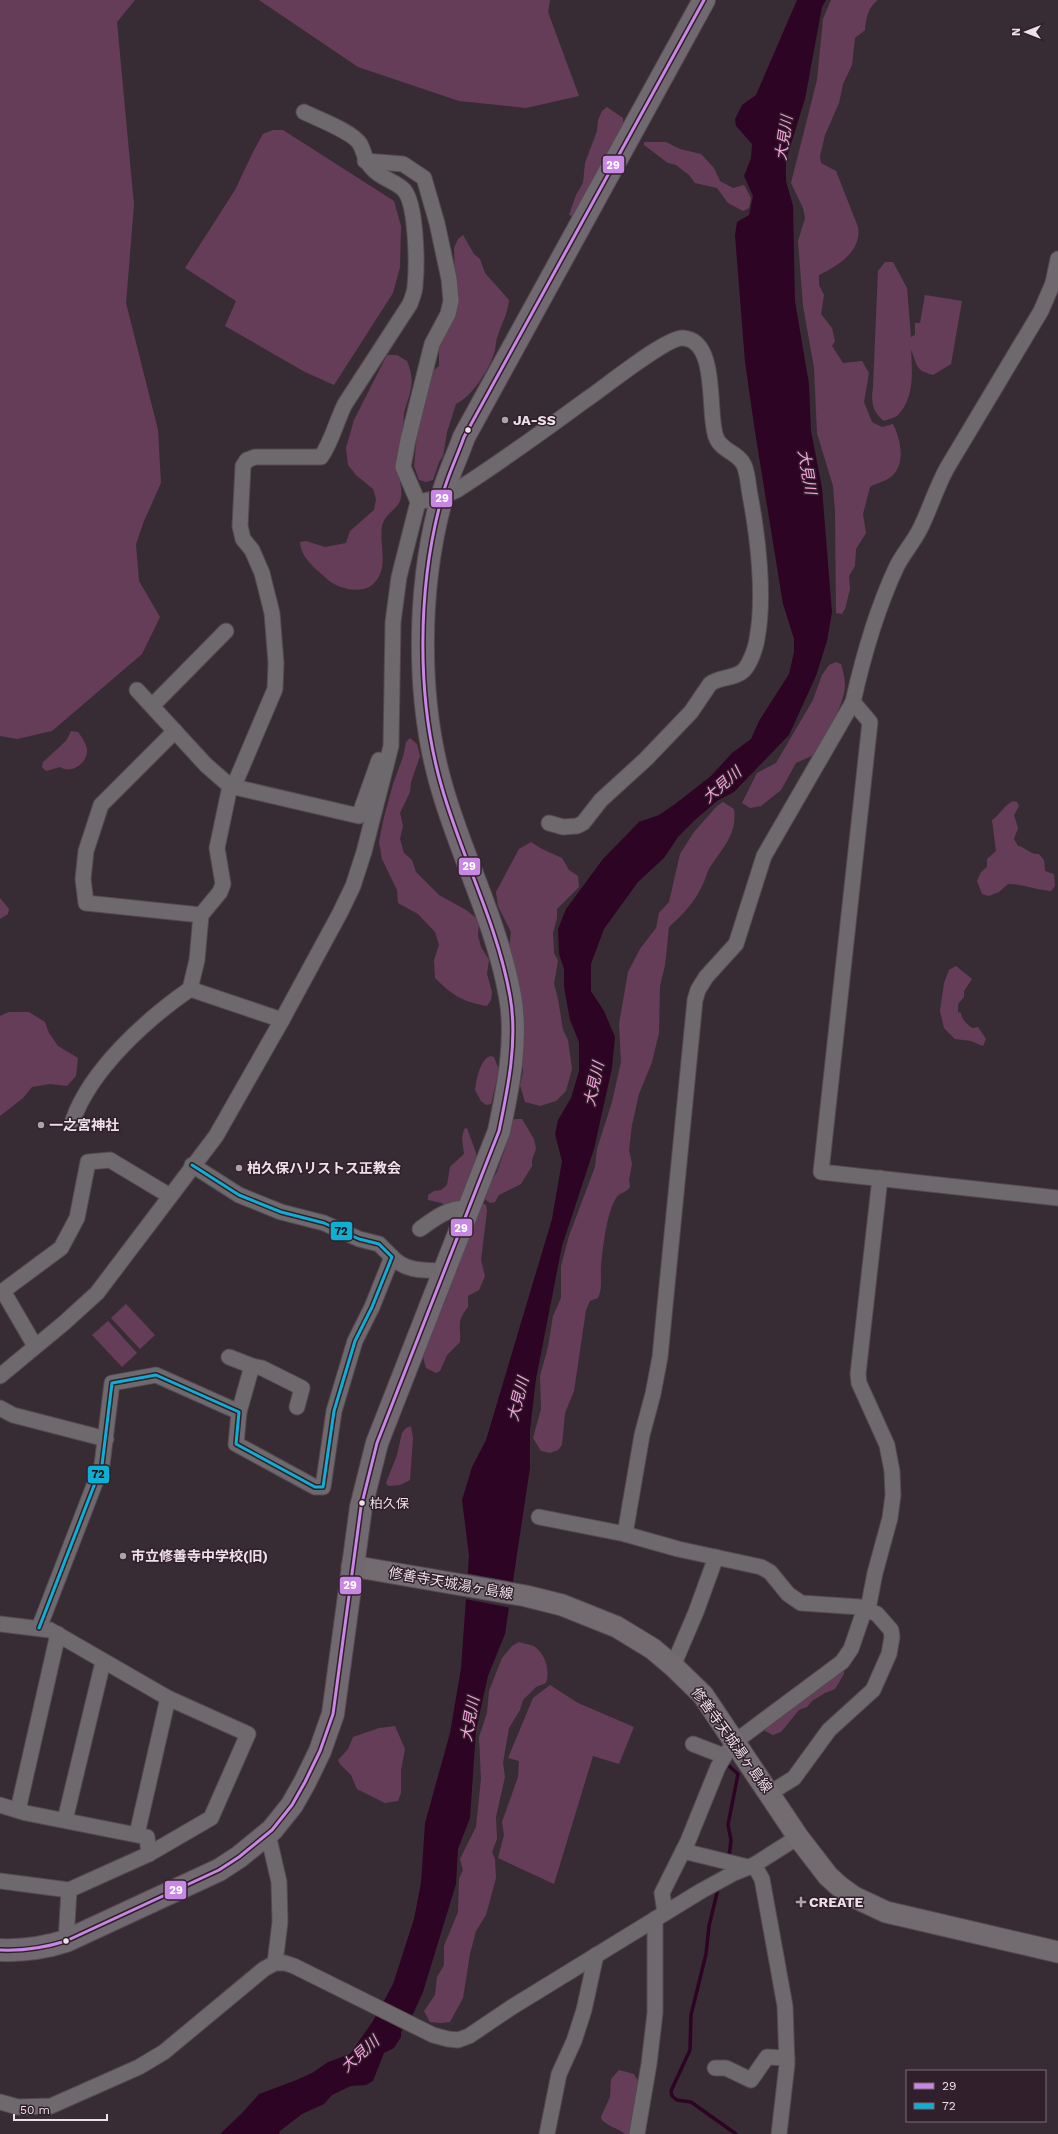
<svg xmlns="http://www.w3.org/2000/svg" width="1058" height="2134" font-family="'Work Sans','Noto Sans JP',sans-serif">
  <style>
    .green { fill: #663d59 }
    .water { fill: #2e0424 }
    .pier { fill: #382c34 }
    .lines { fill: none; stroke-linecap: round; stroke-linejoin: round }
    .stream { stroke: #2e0424; stroke-width: 3.5 }
    .minor-casing { stroke: #544a50; stroke-width: 17 }
    .secondary-casing { stroke: #544a50; stroke-width: 23 }
    .primary-casing { stroke: #544a50; stroke-width: 24 }
    .minor { stroke: #6e696c; stroke-width: 15 }
    .secondary { stroke: #726b70; stroke-width: 21 }
    .primary { stroke: #70696f; stroke-width: 22 }
    .bus-1-casing { stroke: #311f2b; stroke-width: 6 }
    .bus-2-casing { stroke: #311f2b; stroke-width: 6 }
    .bus-1 { stroke: #c787e3; stroke-width: 3 }
    .bus-2 { stroke: #0dafd3; stroke-width: 3 }
    .poi-dot { fill: #aea1a9; stroke: #311f2b; stroke-width: 1.5 }
    .bus-dot { fill: #ede0e8; stroke: #311f2b; stroke-width: 1.5 }
    .labels { text-anchor: middle; dominant-baseline: central; stroke-width: 3; stroke-linejoin: round; paint-order: stroke }
    .bus-label { font-size: 13px; fill: #ede0e8; stroke: #311f2b; text-anchor: start }
    .poi-label { font-size: 14px; font-weight: bold; fill: #ede0e8; stroke: #311f2b; text-anchor: start }
    .street-label { font-size: 14px; fill: #ede0e8; stroke: #311f2b }
    .water-label { font-size: 15px; font-style: italic; fill: #f6a2dc; stroke: #311f2b }
    .line-badge { stroke: #311f2b; stroke-width: 1.5 }
    .badge-label { font-size: 11px; text-anchor: middle; font-weight: bold; fill: #fff }
    .pale-badge-label { font-size: 11px; text-anchor: middle; font-weight: bold; fill: #111 }
  </style>
  <rect width="100%" height="100%" fill="#382c34"/>
  <g class="green">
    <path d="M 0,0 L 135,0 L 117,22 L 134,205 L 126,303 L 158,430 L 161,483 L 144,521 L 136,544 L 139,581 L 160,617 L 142,654 L 52,731 L 17,739 L 0,736 Z"/>
    <path d="M 259,0 L 550,0 L 548,12 L 579,96 L 526,108 L 459,101 L 358,67 Z"/>
    <path d="M 831,0 L 878,0 C 868,7 866,18 865,30 L 855,38 L 852,65 L 843,84 L 839,103 L 825,135 L 820,156 L 821,163 L 836,171 L 858,227 C 862,251 838,266 819,275 L 819,285 L 824,295 L 821,314 L 832,328 L 835,341 L 832,346 L 843,363 L 862,361 L 869,373 L 864,402 L 872,422 L 882,427 L 893,424 C 900,438 906,462 893,475 C 888,481 876,483 870,487 L 863,514 L 866,533 L 856,549 L 855,566 L 849,576 L 850,589 L 845,609 L 842,614 L 836,613 L 835,510 L 833,486 L 817,433 L 814,368 L 803,306 L 798,241 L 805,218 L 803,208 L 791,183 L 817,80 L 823,19 Z"/>
    <path d="M 607,107 L 623,118 L 623,125 L 586,196 C 579,202 578,209 572,216 L 569,215 L 576,195 L 583,183 L 585,163 L 597,131 L 598,120 L 602,111 Z"/>
    <path d="M 273,130 L 283,130 L 394,201 L 401,226 L 400,267 L 393,293 L 334,385 L 305,372 L 225,326 L 236,301 L 185,268 L 235,190 L 254,150 L 263,134 Z"/>
    <path d="M 644,142 L 666,142 L 680,149 L 701,154 L 714,168 L 720,181 L 733,188 L 744,185 L 751,198 L 749,208 L 743,211 L 728,203 L 717,188 L 695,183 L 689,175 L 676,165 L 668,163 L 644,145 Z"/>
    <path d="M 463,235 L 474,254 L 480,259 L 485,273 L 509,300 C 507,316 503,320 498,335 C 496,339 496,345 495,350 C 490,368 473,396 456,404 L 447,432 L 443,456 L 439,462 L 433,480 L 426,482 L 419,480 L 414,466 L 418,423 L 425,407 L 428,382 L 434,370 L 439,366 L 439,348 L 455,277 L 454,248 L 458,239 Z"/>
    <path d="M 885,262 L 893,262 L 907,288 L 911,337 L 915,335 L 915,323 L 920,323 L 925,295 L 962,301 L 951,364 L 933,375 C 914,370 918,365 911,350 C 912,372 915,397 898,415 C 895,418 888,419 884,421 C 872,411 871,402 873,387 L 878,271 Z"/>
    <path d="M 387,355 L 397,355 L 407,361 C 416,383 410,391 404,413 C 403,419 404,425 403,431 C 402,442 398,453 397,464 C 397,475 403,486 401,497 C 399,510 385,512 382,526 C 379,544 389,567 375,582 C 364,596 337,589 326,578 C 315,568 301,558 300,542 L 306,541 L 325,547 L 346,543 L 350,531 L 374,510 L 376,499 L 373,489 L 356,475 L 348,465 L 346,448 L 354,420 Z"/>
    <path d="M 836,662 L 841,664 C 843,671 845,679 845,686 C 843,709 826,732 816,754 L 796,763 L 781,790 L 761,806 L 750,808 L 742,803 L 757,773 L 776,763 L 813,700 L 822,675 L 829,665 Z"/>
    <path d="M 71,731 L 78,732 C 82,738 88,745 87,753 C 85,765 70,774 60,767 L 46,771 L 42,767 L 43,762 L 66,741 Z"/>
    <path d="M 410,738 L 417,744 L 420,756 L 411,782 L 410,792 L 400,813 L 403,826 L 400,839 L 404,853 L 412,860 L 416,872 L 439,895 L 466,910 L 479,920 L 478,936 L 481,947 L 489,960 L 487,974 L 492,992 L 491,1000 L 487,1006 C 463,1002 452,995 435,978 L 434,960 L 439,945 L 435,932 L 418,914 L 398,903 L 397,890 L 382,859 L 379,842 L 383,821 L 393,784 L 403,757 L 406,742 Z"/>
    <path d="M 1013,801 L 1017,802 L 1019,806 L 1014,815 L 1018,828 L 1014,839 L 1018,846 C 1026,847 1030,855 1039,854 L 1044,860 L 1045,871 L 1054,874 L 1055,886 L 1051,891 C 1036,890 1023,884 1008,884 L 999,892 L 989,896 L 982,894 L 977,881 L 981,872 L 987,867 L 987,859 L 996,851 L 992,820 C 1000,815 1004,805 1013,801 Z"/>
    <path d="M 723,802 L 734,809 C 737,833 725,845 712,864 C 707,870 706,879 702,886 C 694,903 683,914 669,927 L 665,965 L 660,986 L 659,1033 L 652,1062 L 639,1094 L 632,1125 L 629,1150 L 632,1164 L 629,1180 L 630,1187 C 627,1191 624,1192 620,1194 C 607,1203 603,1249 601,1265 C 600,1277 603,1287 598,1298 L 590,1301 L 586,1310 L 574,1391 L 565,1413 L 562,1445 L 558,1450 L 550,1453 L 541,1451 L 533,1438 L 541,1409 L 540,1376 L 548,1347 L 553,1316 L 561,1298 L 561,1266 L 569,1236 L 595,1167 L 597,1149 L 612,1102 L 621,1062 L 619,1024 L 628,972 L 640,949 L 656,928 L 659,913 L 669,902 L 680,854 L 694,832 L 717,806 Z"/>
    <path d="M 531,842 L 542,849 L 562,858 L 569,870 L 578,876 L 579,887 L 557,909 L 557,918 L 553,933 L 554,953 L 558,961 L 554,984 L 558,999 L 563,1030 L 568,1040 L 572,1069 L 566,1091 L 556,1101 L 540,1106 L 525,1102 L 520,1085 L 523,1072 L 509,949 L 511,932 L 498,906 L 496,892 L 519,849 Z"/>
    <path d="M 0,898 L 9,909 L 8,914 L 0,919 Z"/>
    <path d="M 956,966 L 972,979 L 964,991 L 964,997 L 958,1004 L 958,1012 L 961,1013 C 961,1019 968,1026 973,1028 L 978,1027 L 986,1039 L 983,1046 L 971,1041 L 955,1039 L 944,1028 L 940,1011 L 944,983 L 949,970 Z"/>
    <path d="M 9,1012 L 29,1012 L 45,1022 L 49,1033 L 58,1046 L 78,1058 L 76,1076 L 67,1086 L 50,1084 L 32,1087 L 23,1098 L 0,1116 L 0,1016 Z"/>
    <path d="M 490,1056 L 494,1057 L 499,1070 L 491,1104 L 486,1105 L 481,1101 L 475,1090 C 476,1080 480,1060 490,1056 Z"/>
    <path d="M 515,1119 L 522,1119 L 534,1139 L 536,1149 L 532,1160 L 532,1166 L 521,1184 L 499,1195 L 495,1202 L 490,1203 L 485,1199 L 488,1186 L 497,1172 L 506,1146 L 510,1122 Z"/>
    <path d="M 467,1128 L 476,1153 L 477,1161 L 472,1177 L 467,1181 L 463,1202 L 445,1207 L 442,1203 L 428,1200 L 428,1195 L 434,1191 L 441,1190 L 447,1185 L 450,1167 L 464,1154 L 462,1138 L 464,1129 Z"/>
    <path d="M 482,1203 L 486,1205 L 487,1211 L 481,1260 L 485,1276 L 479,1290 L 468,1296 L 468,1307 C 456,1322 461,1325 460,1342 L 447,1355 L 440,1371 L 436,1373 L 426,1368 L 423,1357 L 431,1331 L 446,1300 L 457,1264 Z"/>
    <path d="M 126,1304 L 155,1335 L 140,1349 L 111,1318 Z"/>
    <path d="M 108,1321 L 137,1353 L 122,1367 L 92,1335 Z"/>
    <path d="M 411,1426 L 413,1438 L 410,1480 L 400,1485 L 388,1486 L 386,1483 L 397,1455 L 402,1433 L 406,1428 Z"/>
    <path d="M 519,1642 C 524,1644 531,1644 535,1647 C 546,1655 550,1671 546,1683 L 536,1687 L 523,1700 L 520,1710 L 509,1728 L 503,1763 L 505,1777 L 496,1817 L 497,1839 L 492,1852 L 495,1859 L 496,1878 L 486,1915 L 476,1931 L 470,1954 L 463,1998 L 450,2022 L 441,2023 L 430,2022 L 424,2011 L 435,1995 L 437,1977 L 444,1965 L 444,1946 L 458,1912 L 459,1879 L 463,1870 L 460,1859 L 476,1827 L 481,1779 L 479,1737 L 487,1713 L 489,1691 L 502,1658 L 512,1646 Z"/>
    <path d="M 844,1670 L 844,1674 L 835,1689 L 825,1693 L 812,1701 L 807,1707 L 799,1710 L 781,1732 L 773,1735 L 765,1731 L 764,1727 Z"/>
    <path d="M 550,1685 L 578,1703 L 634,1727 L 619,1764 L 593,1756 L 554,1884 L 498,1858 L 504,1835 L 502,1822 L 518,1777 L 519,1761 L 508,1758 L 533,1698 Z"/>
    <path d="M 395,1726 L 405,1749 L 401,1770 L 401,1793 L 398,1801 L 385,1803 L 357,1789 L 351,1775 L 340,1764 L 338,1760 L 348,1749 L 353,1737 L 379,1728 Z"/>
    <path d="M 619,2070 L 634,2074 L 640,2085 L 632,2134 L 625,2134 C 618,2128 609,2127 602,2120 L 601,2117 L 610,2097 L 611,2079 Z"/>
  </g>
  <path class="water" d="M 797,0 L 826,0 L 822,7 L 805,99 L 786,160 L 786,181 L 793,206 L 795,301 L 809,384 L 811,431 L 822,488 L 832,612 L 827,641 L 816,676 L 789,735 L 734,792 L 717,801 L 695,820 L 678,837 L 664,858 L 638,882 L 604,929 L 591,964 L 591,991 L 604,1011 L 615,1037 L 612,1068 L 594,1149 L 562,1246 L 536,1379 L 530,1430 L 530,1468 L 505,1634 L 488,1676 L 476,1730 L 470,1818 L 458,1849 L 456,1884 L 423,1992 L 414,2012 L 401,2032 L 401,2037 L 394,2048 L 384,2053 L 373,2081 L 366,2085 L 351,2086 L 332,2095 L 324,2104 L 302,2114 L 280,2131 L 279,2134 L 220,2134 L 243,2112 L 259,2094 L 294,2081 L 312,2073 L 328,2062 L 350,2054 L 373,2021 L 393,1984 L 414,1919 L 421,1883 L 425,1823 L 450,1733 L 461,1668 L 469,1556 L 462,1500 L 472,1467 L 486,1440 L 552,1219 L 562,1161 L 555,1134 L 558,1120 L 571,1098 L 579,1071 L 579,1042 L 570,1020 L 564,987 L 564,969 L 559,954 L 558,929 L 566,909 L 603,859 L 639,822 L 659,815 L 675,804 L 711,776 L 732,753 L 751,739 L 759,721 L 789,674 L 794,652 L 794,639 L 783,604 L 755,432 L 745,362 L 735,235 L 737,222 L 749,215 L 753,196 L 744,176 L 751,158 L 752,144 L 736,126 L 735,119 L 742,105 L 756,95 Z"/>
  <path class="pier" d="M 466,1573 L 514,1582 L 511,1608 L 465,1599 Z"/>
  <g class="lines">
    <g class="stream">
      <path d="M 729,1766 L 738,1774 L 728,1825 L 731,1840 L 729,1857"/>
      <path d="M 718,1889 L 709,1926 L 706,1954 L 691,2015 L 690,2050 L 671,2091 L 672,2096 L 677,2100 L 691,2102 L 736,2134"/>
    </g>
    <defs>
      <g id="minor">
        <path d="M 365,161 L 403,164 L 424,178 L 437,223 L 449,279 L 451,301 L 448,314 L 432,344 L 408,440 L 403,467 L 418,502"/>
        <path d="M 1058,259 L 1053,283 L 1041,311 L 947,468 C 936,488 930,509 920,529 C 913,543 902,555 896,568 C 876,611 863,657 853,702 L 870,722 L 821,1172 L 1058,1198"/>
        <path d="M 137,690 L 206,765 L 230,786 L 359,816 L 379,760"/>
        <path d="M 152,706 L 226,631"/>
        <path d="M 175,731 L 101,805 L 86,851 L 83,879 L 86,903 L 201,915 L 197,960 L 190,989 L 282,1020"/>
        <path d="M 233,788 L 275,689 L 276,663 L 272,613 L 262,573 L 252,550 L 243,539 L 240,526 L 243,466 L 247,460 L 255,457 L 321,457 C 332,441 336,422 345,404 L 410,304 C 412,298 415,292 415,286 C 417,267 417,205 404,190 C 396,181 381,179 372,168 C 364,160 365,153 360,144 C 353,132 318,119 304,112"/>
        <path d="M 201,915 L 220,892 L 223,884 L 217,848 L 230,786"/>
        <path d="M 73,1120 C 91,1069 147,1019 190,989"/>
        <path d="M 420,1229 C 435,1218 449,1207 469,1208"/>
        <path d="M 392,1257 C 406,1272 426,1270 444,1271"/>
        <path d="M 35,1346 L 3,1291 L 61,1248 L 77,1218 L 88,1162 L 110,1160 L 170,1196"/>
        <path d="M 229,1357 L 252,1366 L 262,1368 L 302,1388 L 297,1407"/>
        <path d="M 0,1376 L 64,1323 L 97,1293 L 216,1136 L 282,1020 L 340,913 L 353,886 L 364,852 L 391,746 L 393,622 L 399,577 L 418,502 L 442,497 L 457,490 C 502,461 545,430 587,399 C 604,388 666,337 683,338 C 719,340 707,414 716,437 C 721,451 738,452 744,465 C 748,474 748,485 750,495 C 758,537 765,596 757,639 C 756,647 750,664 744,670 C 736,679 720,676 710,684 L 691,712 L 646,759 L 601,800 L 583,823 L 577,826 L 563,827 L 549,823"/>
        <path d="M 0,1408 L 13,1415 L 106,1439"/>
        <path d="M 239,1412 L 252,1366"/>
        <path d="M 539,1517 L 625,1534"/>
        <path d="M 0,1624 L 50,1630 L 168,1698 L 248,1734 L 211,1818 L 149,1854 L 69,1890 L 0,1881"/>
        <path d="M 39,1628 L 102,1465 L 112,1383 L 156,1375 L 239,1412 L 236,1444 L 315,1487 L 323,1487 L 334,1411 L 355,1341 L 372,1307 L 392,1257 L 379,1244 L 359,1239 L 324,1223 L 281,1212 L 239,1195 L 192,1165"/>
        <path d="M 673,1666 L 696,1612 L 716,1557"/>
        <path d="M 736,1741 L 842,1662 L 851,1649 L 862,1617 L 868,1609 L 875,1573 L 890,1518 L 893,1495 L 892,1471 L 887,1445 L 859,1383 L 858,1374 L 880,1178"/>
        <path d="M 693,1744 L 724,1756"/>
        <path d="M 770,1793 L 794,1778 L 829,1730 L 873,1690 L 889,1654 L 892,1637 L 891,1630 L 877,1614 L 860,1607 L 801,1603 L 788,1594 L 770,1572 L 761,1567 L 678,1549 L 625,1534 L 642,1435 L 653,1394 L 660,1357 L 695,1000 L 698,990 L 706,977 L 736,944 L 764,856 L 853,702"/>
        <path d="M 0,1805 L 26,1813 L 147,1837 L 149,1854"/>
        <path d="M 18,1810 L 58,1634"/>
        <path d="M 65,1820 L 103,1662"/>
        <path d="M 137,1834 L 168,1698"/>
        <path d="M 268,1834 L 279,1882 L 280,1922 L 275,1963"/>
        <path d="M 683,1851 L 748,1867"/>
        <path d="M 754,1865 L 762,1879 L 785,2006 L 787,2064 L 779,2134"/>
        <path d="M 665,1913 L 662,1893 L 688,1841 L 718,1767 L 727,1752 L 737,1744"/>
        <path d="M 66,1941 L 69,1890"/>
        <path d="M 715,2068 L 726,2068 L 751,2080 L 767,2057 L 787,2058"/>
        <path d="M 0,2102 L 18,2107 L 51,2106 L 139,2067 L 164,2052 L 264,1969 L 275,1963 L 285,1963 L 294,1966 L 433,2035 L 448,2039 L 458,2040 L 469,2036 L 512,2007 L 701,1891 L 734,1873 L 754,1865 L 798,1837"/>
        <path d="M 547,2134 L 559,2074 L 574,2041 L 584,2010 L 596,1955"/>
        <path d="M 637,2134 L 649,2064 L 655,2013 L 655,1919"/>
      </g>
      <path id="secondary" d="M 352,1566 L 526,1596 L 562,1605 L 617,1627 L 653,1649 L 673,1666 L 703,1695 L 798,1837 L 828,1876 L 839,1886 L 854,1897 L 886,1912 L 1058,1952"/>
      <path id="primary" d="M 0,1950 C 24,1951 44,1948 66,1941 L 219,1870 L 239,1857 L 272,1830 L 292,1805 L 305,1782 L 320,1751 L 333,1714 L 361,1507 L 377,1443 L 499,1131 C 508,1088 518,1040 510,996 C 497,923 462,858 442,788 C 416,699 417,587 442,497 C 447,477 457,457 464,437 L 704,0"/>
    </defs>
    <use href="#minor" class="minor-casing"/>
    <use href="#secondary" class="secondary-casing"/>
    <use href="#primary" class="primary-casing"/>
    <use href="#minor" class="minor"/>
    <use href="#secondary" class="secondary"/>
    <use href="#primary" class="primary"/>
    <defs>
      <path id="bus-1" d="M 0,1950 C 24,1951 44,1948 66,1941 L 219,1870 L 239,1857 L 272,1830 L 292,1805 L 305,1782 L 320,1751 L 333,1714 L 361,1507 L 377,1443 L 499,1131 C 508,1088 518,1040 510,996 C 497,923 462,858 442,788 C 416,699 417,587 442,497 C 447,477 457,457 464,437 L 704,0"/>
      <path id="bus-2" d="M 39,1628 L 102,1465 L 112,1383 L 156,1375 L 239,1412 L 236,1444 L 315,1487 L 323,1487 L 334,1411 L 355,1341 L 372,1307 L 392,1257 L 379,1244 L 359,1239 L 324,1223 L 281,1212 L 239,1195 L 192,1165"/>
    </defs>
    <use href="#bus-1" class="bus-1-casing"/>
    <use href="#bus-2" class="bus-2-casing"/>
    <use href="#bus-1" class="bus-1"/>
    <use href="#bus-2" class="bus-2"/>
  </g>
  <g class="poi-dot">
    <circle cx="505" cy="420" r="4"/>
    <circle cx="41" cy="1125" r="4"/>
    <circle cx="239" cy="1168" r="4"/>
    <circle cx="123" cy="1556" r="4"/>
    <path d="M799 1896h4v4h4v4h-4v4h-4v-4h-4v-4h4z"/>
  </g>
  <g class="bus-dot">
    <circle cx="468" cy="430" r="3.5"/>
    <circle cx="362" cy="1503" r="3.5"/>
    <circle cx="66" cy="1941" r="3.5"/>
  </g>
  <g class="labels">
    <g class="bus-label">
      <text x="370" y="1503">柏久保</text>
    </g>
    <g class="poi-label">
      <text x="513" y="420">JA-SS</text>
      <text x="49" y="1125">一之宮神社</text>
      <text x="247" y="1168">柏久保ハリストス正教会</text>
      <text x="131" y="1556">市立修善寺中学校(旧)</text>
      <text x="809" y="1902">CREATE</text>
    </g>
    <g class="street-label">
      <text transform="translate(451 1583) rotate(10)">修善寺天城湯ヶ島線</text>
      <text transform="translate(732 1740) rotate(54)">修善寺天城湯ヶ島線</text>
    </g>
    <g class="water-label">
      <text transform="translate(784 138) rotate(-82)">大見川</text>
      <text transform="translate(807 472) rotate(80)">大見川</text>
      <text transform="translate(722 785) rotate(-41)">大見川</text>
      <text transform="translate(594 1084) rotate(-78)">大見川</text>
      <text transform="translate(518 1399) rotate(-76)">大見川</text>
      <text transform="translate(470 1719) rotate(-80)">大見川</text>
      <text transform="translate(360 2054) rotate(-42)">大見川</text>
    </g>
  </g>
  <g class="line-badge">
    <rect x="602" y="155" width="23" height="19" rx="4" fill="#c787e3"/>
    <rect x="430" y="489" width="23" height="19" rx="4" fill="#c787e3"/>
    <rect x="458" y="857" width="23" height="19" rx="4" fill="#c787e3"/>
    <rect x="450" y="1218" width="23" height="19" rx="4" fill="#c787e3"/>
    <rect x="330" y="1221" width="23" height="20" rx="4" fill="#0dafd3"/>
    <rect x="87" y="1465" width="23" height="19" rx="4" fill="#0dafd3"/>
    <rect x="339" y="1576" width="23" height="19" rx="4" fill="#c787e3"/>
    <rect x="164" y="1880" width="23" height="20" rx="4" fill="#c787e3"/>
  </g>
  <g class="badge-label">
    <text x="613" y="169">29</text>
    <text x="442" y="502">29</text>
    <text x="469" y="870">29</text>
    <text x="461" y="1232">29</text>
    <text x="350" y="1589">29</text>
    <text x="176" y="1894">29</text>
  </g>
  <g class="pale-badge-label">
    <text x="341" y="1235">72</text>
    <text x="98" y="1478">72</text>
  </g>
  <rect x="906" y="2070" width="140" height="52" fill="#311f2b" stroke="#7c6c77"/>
  <rect x="914" y="2083" width="20" height="6" fill="#c787e3" stroke="#7c6c77"/>
  <text x="942" y="2090" font-size="12" fill="#ede0e8">29</text>
  <rect x="914" y="2103" width="20" height="6" fill="#0dafd3" stroke="#7c6c77"/>
  <text x="942" y="2110" font-size="12" fill="#ede0e8">72</text>
  <g transform="translate(1026 32) rotate(270)" stroke="#311f2b" stroke-width="3" paint-order="stroke">
  <path d="M0-3L7 15L0 10L-7 15Z" fill="#ede0e8"/>
  <text y="-6" font-size="11" font-weight="bold" text-anchor="middle" fill="#ede0e8">N</text>
  </g>
  <path d="M14 2114v6h93v-6" fill="none" stroke="#ede0e8" stroke-width="2"/>
  <text x="20" y="2114" font-size="12" fill="#ede0e8" stroke="#311f2b" stroke-width="3" paint-order="stroke">50 m</text>
</svg>
